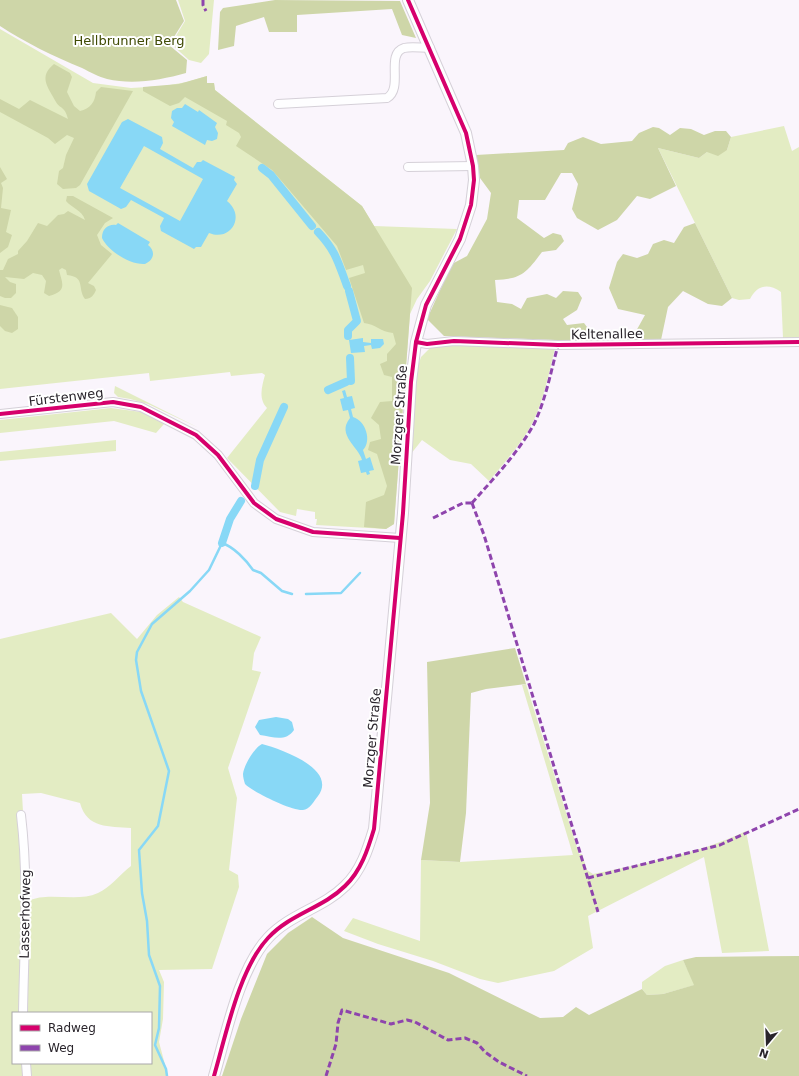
<svg xmlns="http://www.w3.org/2000/svg" width="799" height="1076" font-family="'DejaVu Sans',sans-serif">
  <style>
    .green { fill: #e3ecc3; fill-rule: evenodd }
    .forest { fill: #ced6a8 }
    .water { fill: #88d8f6; fill-rule: evenodd }
    .lines { fill: none; stroke-linecap: round; stroke-linejoin: round }
    .stream { stroke: #88d8f6; stroke-width: 2.5 }
    .canal { stroke: #88d8f6; stroke-width: 8 }
    .minor-casing { stroke: #d5d0d8; stroke-width: 10 }
    .tertiary-casing { stroke: #d5d0d8; stroke-width: 12 }
    .minor { stroke: #fefeff; stroke-width: 8 }
    .tertiary { stroke: #fefeff; stroke-width: 10 }
    .quiet { stroke: #8e44ad; stroke-width: 3; stroke-dasharray: 6 3; stroke-linecap: butt }
    .cycleway-casing { stroke: #fff; stroke-width: 6 }
    .cycleway { stroke: #d6006c; stroke-width: 4 }
    .labels { text-anchor: middle; dominant-baseline: central; stroke-width: 4; stroke-linejoin: round; paint-order: stroke }
    .park-label { font-size: 13px; fill: #404b05; stroke: #fff }
    .street-label { font-size: 13px; fill: #29242b; stroke: #fff }
  </style>
  <rect width="100%" height="100%" fill="#faf5fc"/>
  <g class="green">
    <path d="M 178,0 L 214,0 L 209,54 L 201,63 L 189,60 L 171,44 L 185,21 Z"/>
    <path d="M 0,29 L 93,83 L 131,88 L 164,86 L 187,82 L 207,76 L 207,83 L 214,83 L 215,90 L 362,206 L 374,226 L 457,229 L 430,281 L 417,299 L 410,314 L 394,524 L 386,529 L 316,525 L 317,519 L 315,519 L 315,512 L 297,509 L 296,516 L 280,512 L 227,458 L 267,408 C 258,399 262,386 265,375 L 262,373 L 231,376 L 230,372 L 150,381 L 149,373 L 0,389 Z"/>
    <path d="M 784,126 L 792,151 L 799,147 L 799,338 L 783,338 L 781,292 C 768,283 757,285 750,299 L 739,300 L 732,298 L 658,148 L 699,158 L 707,152 L 727,150 L 731,137 Z"/>
    <path d="M 450,343 L 555,348 C 549,373 544,399 533,422 C 522,443 505,462 489,481 L 471,464 L 450,460 L 422,440 L 410,455 L 413,411 L 417,369 L 421,357 L 433,345 Z"/>
    <path d="M 115,386 L 199,428 L 148,404 L 130,399 L 118,397 L 114,393 Z"/>
    <path d="M 111,408 L 141,412 L 164,424 L 156,433 L 114,421 L 0,433 L 0,420 Z"/>
    <path d="M 116,440 L 116,451 L 0,461 L 0,452 Z"/>
    <path d="M 179,597 L 183,602 L 261,637 L 254,653 L 252,670 L 261,672 L 228,768 L 237,798 L 229,870 L 238,875 L 239,887 L 212,969 L 159,970 L 164,982 L 163,1019 L 159,1042 L 168,1076 L 0,1076 L 0,639 L 111,613 L 137,639 L 157,615 ZM 41,793 L 80,803 C 87,829 109,826 131,828 L 131,866 C 119,875 111,887 98,893 C 76,903 49,891 28,901 L 22,794 ZM 13,1013 L 151,1013 L 151,1063 L 13,1063 Z"/>
    <path d="M 526,684 L 579,854 L 582,854 L 587,870 L 593,874 C 645,863 698,854 746,831 L 769,951 L 722,953 L 704,857 L 588,916 L 593,948 L 554,971 L 498,983 L 480,979 L 433,961 L 378,944 L 344,931 L 353,918 L 420,941 L 421,860 L 460,862 L 573,855 L 522,685 Z"/>
    <path d="M 683,960 L 695,985 L 663,994 L 647,995 L 642,989 L 642,982 L 665,966 Z"/>
  </g>
  <g class="forest">
    <path d="M 0,0 L 176,0 L 184,21 L 169,45 L 187,60 L 186,73 C 161,80 133,85 107,79 C 99,77 90,72 82,68 C 53,56 26,43 0,26 Z"/>
    <path d="M 275,0 L 400,1 L 416,38 L 402,35 L 392,9 L 297,15 L 297,32 L 269,32 L 264,17 L 236,26 L 234,46 L 218,50 L 220,12 L 223,8 Z"/>
    <path d="M 54,64 L 70,73 L 72,77 L 67,92 L 74,106 L 80,111 C 90,109 95,102 96,92 L 101,87 L 133,91 L 80,185 L 76,188 L 63,189 L 57,184 L 59,171 L 63,168 L 66,155 L 74,138 L 67,135 L 55,144 L 48,138 L 0,112 L 0,99 L 19,109 L 30,100 L 68,119 C 65,106 60,109 56,102 C 48,87 38,77 54,64 Z"/>
    <path d="M 207,76 L 207,83 L 214,83 L 215,90 L 362,206 L 412,288 L 394,524 L 386,529 L 364,527 L 366,502 L 384,495 L 387,486 L 377,454 L 368,450 L 370,442 L 381,439 L 379,425 L 371,418 L 380,402 L 392,401 L 392,377 L 384,375 L 380,364 L 387,361 L 387,354 L 396,344 L 393,333 C 381,332 375,324 364,323 L 349,278 L 365,273 L 363,265 L 346,270 L 337,246 L 279,178 L 272,170 L 236,146 L 241,137 L 239,133 L 226,125 L 227,121 L 185,97 L 179,103 L 170,106 L 143,91 L 143,87 L 179,84 Z"/>
    <path d="M 653,127 L 659,128 L 670,135 L 680,128 L 691,129 L 704,135 L 715,131 L 726,131 L 731,137 L 727,150 L 718,156 L 707,152 L 699,158 L 658,148 L 676,186 L 650,199 L 637,196 L 617,220 L 598,230 L 577,218 L 572,209 L 578,184 L 572,173 L 561,173 L 545,200 L 519,200 L 517,218 L 544,238 L 553,233 L 561,235 L 564,241 L 556,250 L 542,252 C 526,273 522,279 495,280 L 497,302 L 512,304 L 521,309 L 527,298 L 547,294 L 556,298 L 563,291 L 578,292 L 582,298 L 577,310 L 563,319 L 567,325 L 584,323 L 590,331 L 582,341 L 444,336 L 427,319 L 452,264 L 467,256 L 487,219 L 491,193 L 480,178 L 476,155 L 564,150 L 568,143 L 583,137 L 601,144 L 632,141 L 639,133 Z"/>
    <path d="M 0,167 L 7,179 L 1,183 L 3,188 L 1,208 L 11,210 L 6,232 L 12,235 L 8,247 L 0,253 Z"/>
    <path d="M 67,196 L 73,196 L 113,218 L 105,223 L 97,235 L 101,245 L 112,254 L 88,283 L 94,286 L 96,290 C 94,295 91,299 85,299 C 77,288 86,277 67,275 L 66,270 L 62,268 L 59,270 C 62,283 68,291 49,296 L 44,293 L 46,281 L 42,275 L 33,273 L 24,279 L 5,277 L 10,282 L 16,284 L 16,293 L 11,298 L 5,298 L 0,296 L 0,270 L 3,270 L 8,259 L 18,254 L 18,251 L 27,241 L 38,223 L 47,226 L 58,215 L 64,214 L 68,211 L 85,220 C 82,210 72,208 66,201 Z"/>
    <path d="M 695,223 L 732,298 L 722,306 L 708,304 L 683,291 L 668,307 L 661,340 L 630,342 L 645,315 L 618,309 L 609,288 L 617,262 L 623,254 L 637,258 L 648,254 L 653,244 L 664,240 L 674,243 L 684,227 Z"/>
    <path d="M 0,305 L 12,308 L 18,317 L 18,329 L 12,333 L 5,331 L 0,326 Z"/>
    <path d="M 515,648 L 526,684 L 486,689 L 471,693 L 466,813 L 460,862 L 421,860 L 430,803 L 427,662 Z"/>
    <path d="M 312,917 L 343,938 L 449,973 L 540,1018 L 563,1017 L 576,1007 L 589,1015 L 642,989 L 647,995 L 663,994 L 694,985 L 683,960 L 696,957 L 799,956 L 799,1076 L 222,1076 L 241,1019 L 267,954 L 288,933 Z"/>
  </g>
  <g class="water">
    <path d="M 185,104 L 198,112 L 199,110 L 217,123 L 215,127 L 218,133 L 217,139 L 212,141 L 207,140 L 205,145 L 172,126 L 174,122 L 171,118 L 172,111 L 177,108 L 182,108 Z"/>
    <path d="M 128,119 L 162,137 L 163,143 L 160,149 L 193,168 L 197,162 L 201,162 L 203,160 L 235,177 L 234,180 L 237,184 L 227,201 C 246,216 231,242 209,233 L 201,247 L 196,247 L 194,249 L 161,231 L 160,226 L 164,218 L 131,200 L 126,207 L 121,209 L 89,191 L 87,184 L 122,122 ZM 144,146 L 203,179 L 180,221 L 120,188 Z"/>
    <path d="M 118,223 L 150,242 L 148,245 C 156,251 154,260 145,264 C 130,265 108,251 102,238 C 102,229 108,224 116,225 Z"/>
    <path d="M 363,338 L 363,342 L 371,343 L 371,339 L 383,339 L 384,344 L 380,348 L 372,349 L 371,345 L 364,346 L 365,352 L 351,353 L 349,340 Z"/>
    <path d="M 345,390 L 347,397 L 352,396 L 355,408 L 351,409 L 353,417 C 366,421 372,441 363,450 L 366,459 L 370,457 L 374,470 L 369,471 L 370,474 L 367,475 L 366,472 L 361,473 L 358,461 L 362,460 C 359,447 336,435 350,418 L 348,410 L 343,411 L 340,399 L 344,398 L 342,391 Z"/>
    <path d="M 276,717 L 288,719 L 292,722 L 294,730 C 286,742 273,737 260,735 L 255,727 L 259,720 Z"/>
    <path d="M 262,744 C 281,749 338,769 318,796 C 314,801 309,810 303,810 C 292,811 253,792 245,784 C 244,781 243,777 243,774 C 244,765 254,748 262,744 Z"/>
  </g>
  <g class="lines">
    <g class="stream">
      <path d="M 306,594 L 341,593 L 360,573"/>
      <path d="M 167,1076 L 166,1069 L 155,1045 L 159,1028 L 160,986 L 149,955 L 147,921 L 142,893 L 139,850 L 158,826 L 169,771 L 141,691 L 136,660 L 137,652 L 152,624 L 190,591 L 209,570 L 222,543 C 234,547 246,560 253,570 L 261,573 L 282,591 L 292,594"/>
    </g>
    <g class="canal">
      <path d="M 262,168 L 271,175 L 312,226"/>
      <path d="M 318,232 C 336,251 338,262 347,286"/>
      <path d="M 348,336 L 348,330 L 357,321 L 349,291"/>
      <path d="M 350,358 L 351,381"/>
      <path d="M 328,390 L 346,382"/>
      <path d="M 255,486 L 260,460 L 284,407"/>
      <path d="M 222,543 L 230,519 L 241,501"/>
    </g>
    <defs>
      <g id="minor">
        <path d="M 278,104 L 387,98 C 404,88 385,54 404,48 C 412,46 421,48 430,48"/>
        <path d="M 408,167 L 473,166"/>
        <path d="M 416,342 L 427,344 L 454,341 L 558,345 L 799,342"/>
        <path d="M 0,414 L 113,402 L 141,407 L 196,435 L 218,455 L 254,503 L 276,519 L 313,532 L 400,538"/>
        <path d="M 21,815 C 29,882 24,947 23,1013"/>
        <path d="M 26,1063 L 27,1076"/>
      </g>
      <path id="tertiary" d="M 214,1076 C 226,1035 239,969 268,938 C 290,914 323,908 345,886 C 361,871 368,849 374,829 L 403,513 L 411,382 L 416,342 L 426,305 L 460,239 L 471,205 L 474,180 L 473,166 L 466,133 L 408,0"/>
    </defs>
    <use href="#minor" class="minor-casing"/>
    <use href="#tertiary" class="tertiary-casing"/>
    <use href="#minor" class="minor"/>
    <use href="#tertiary" class="tertiary"/>
    <g class="quiet">
      <path d="M 203,0 L 203,5 L 206,11"/>
      <path d="M 472,503 L 484,535 L 598,912"/>
      <path d="M 472,503 C 494,478 518,453 534,424 C 546,399 551,371 558,345"/>
      <path d="M 433,518 L 463,503 L 472,503"/>
      <path d="M 588,878 L 720,845 L 799,809"/>
      <path d="M 326,1076 L 336,1044 L 338,1023 L 342,1010 L 391,1024 L 407,1020 L 415,1022 L 448,1040 L 465,1038 L 477,1043 L 485,1052 L 499,1062 L 527,1076"/>
    </g>
    <defs>
      <g id="cycleway">
        <path d="M 416,342 L 427,344 L 454,341 L 558,345 L 799,342"/>
        <path d="M 0,414 L 113,402 L 141,407 L 196,435 L 218,455 L 254,503 L 276,519 L 313,532 L 400,538"/>
        <path d="M 214,1076 C 226,1035 239,969 268,938 C 290,914 323,908 345,886 C 361,871 368,849 374,829 L 403,513 L 411,382 L 416,342 L 426,305 L 460,239 L 471,205 L 474,180 L 473,166 L 466,133 L 408,0"/>
      </g>
    </defs>
    <use href="#cycleway" class="cycleway-casing"/>
    <use href="#cycleway" class="cycleway"/>
  </g>
  <g class="labels">
    <g class="park-label">
      <text x="129" y="40">Hellbrunner Berg</text>
    </g>
    <g class="street-label">
      <text transform="translate(607 334) rotate(-1)">Keltenallee</text>
      <text transform="translate(66 397) rotate(-7)">Fürstenweg</text>
      <text transform="translate(399 415) rotate(-86)">Morzger Straße</text>
      <text transform="translate(372 738) rotate(-85)">Morzger Straße</text>
      <text transform="translate(25 914) rotate(-89)">Lasserhofweg</text>
    </g>
  </g>
  <rect x="12" y="1012" width="140" height="52" fill="#ffffff" stroke="#a9a7aa"/>
  <rect x="20" y="1025" width="20" height="6" fill="#d6006c" stroke="#a9a7aa"/>
  <text x="48" y="1032" font-size="12" fill="#29242b">Radweg</text>
  <rect x="20" y="1045" width="20" height="6" fill="#8e44ad" stroke="#a9a7aa"/>
  <text x="48" y="1052" font-size="12" fill="#29242b">Weg</text>
  <g transform="translate(767 1044) rotate(199)" stroke="#ffffff" stroke-width="3" paint-order="stroke">
  <path d="M0-3L7 15L0 10L-7 15Z" fill="#29242b"/>
  <text y="-6" font-size="11" font-weight="bold" text-anchor="middle" fill="#29242b">N</text>
  </g>
</svg>
